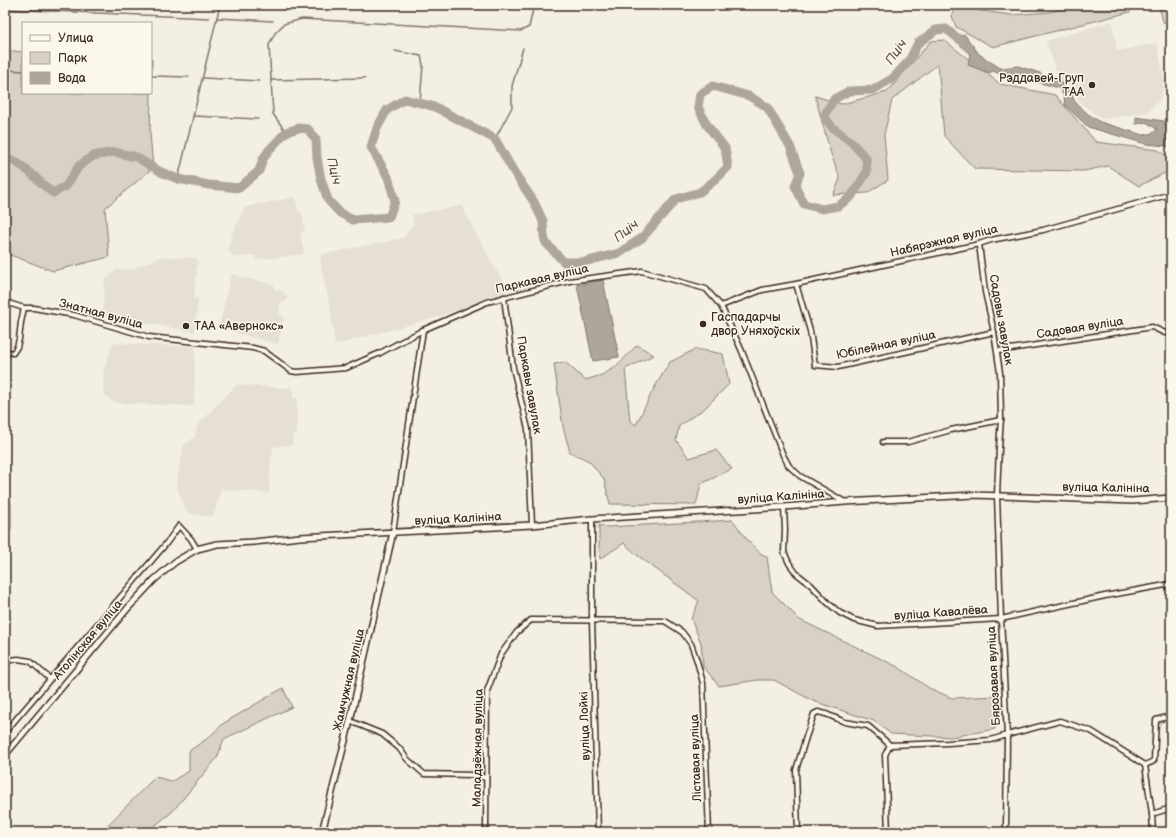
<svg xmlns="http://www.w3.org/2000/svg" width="1176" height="837" font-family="'Balsamiq Sans',sans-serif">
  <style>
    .built { fill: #e5dfd4 }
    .green { fill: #d8d1c6; stroke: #8a7e72 }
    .water { fill: #afa69a; stroke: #817468 }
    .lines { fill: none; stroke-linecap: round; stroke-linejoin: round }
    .stream { stroke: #817468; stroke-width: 1.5 }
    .river { stroke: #afa69a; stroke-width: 9 }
    .minor-casing { stroke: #3b2a1e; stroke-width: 7 }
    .tertiary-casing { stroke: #3b2a1e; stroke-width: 8 }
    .minor { stroke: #fbf7ec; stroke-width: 4 }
    .tertiary { stroke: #fbf7ec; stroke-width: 5 }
    .poi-dot { fill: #3b2a1e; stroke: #fbf7ec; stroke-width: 1.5 }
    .labels { text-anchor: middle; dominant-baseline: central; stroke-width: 3; stroke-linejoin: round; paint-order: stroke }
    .poi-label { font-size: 12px; fill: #3b2a1e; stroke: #fbf7ec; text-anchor: start }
    .street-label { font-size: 12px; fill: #3b2a1e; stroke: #fbf7ec }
    .water-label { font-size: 13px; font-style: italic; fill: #645549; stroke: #fbf7ec }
  </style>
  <rect width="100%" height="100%" fill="#f3efe4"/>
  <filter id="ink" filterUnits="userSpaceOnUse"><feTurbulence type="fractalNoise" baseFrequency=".025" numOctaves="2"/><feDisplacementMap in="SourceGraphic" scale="8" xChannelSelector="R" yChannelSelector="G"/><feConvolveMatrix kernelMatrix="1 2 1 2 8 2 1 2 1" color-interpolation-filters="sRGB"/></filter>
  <g filter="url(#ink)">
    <g class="built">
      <path d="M 1112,21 L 1117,51 L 1157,43 L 1164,79 L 1161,98 L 1148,112 L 1102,119 L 1082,104 L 1059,79 L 1046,41 Z"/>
      <path d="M 295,197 L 299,213 L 302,213 L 305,231 L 300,232 L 304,254 L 256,260 L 255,255 L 236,258 L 228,251 L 232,234 L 245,207 Z"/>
      <path d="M 463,205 L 465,213 L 492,263 L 503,282 L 507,293 L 434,318 L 335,345 L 330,306 L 322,271 L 320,255 L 403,238 L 414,223 L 412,215 Z"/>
      <path d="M 161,257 L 198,258 L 194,298 L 198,299 L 195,332 L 102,315 L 105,280 L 116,270 L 132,269 Z"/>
      <path d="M 231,274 L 274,285 L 274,289 L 284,291 L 284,294 L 288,295 L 286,302 L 281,301 L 279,313 L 284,317 L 278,344 L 219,328 Z"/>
      <path d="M 113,343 L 195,347 L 194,406 L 117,403 L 109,399 L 104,393 L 103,387 L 104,369 Z"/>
      <path d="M 236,385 L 293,388 L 293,398 L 297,398 L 297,434 L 293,434 L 292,445 L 273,447 L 270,466 L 269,493 L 221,489 L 213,517 L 187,513 L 176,485 L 184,445 L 195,437 L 197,426 Z"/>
    </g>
    <g class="green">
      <path d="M 954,5 L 972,5 L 981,11 L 1012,15 L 1049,12 L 1079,5 L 1132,5 L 1130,12 L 993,47 L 956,27 L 952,16 Z"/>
      <path d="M 1159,5 L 1171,5 L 1171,24 L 1163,22 Z"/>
      <path d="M 944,40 L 1000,84 L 1055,95 L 1096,142 L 1158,150 L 1171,158 L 1171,170 L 1139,186 L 1108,166 L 1084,171 L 975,169 L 944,136 L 938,64 L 892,100 L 884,135 L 888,180 L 867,193 L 833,195 L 840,179 L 830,151 L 815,96 L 842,104 L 887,92 L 931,41 Z"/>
      <path d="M 5,50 L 23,52 L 23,93 L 151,93 L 151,58 L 152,59 L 150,133 L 153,168 L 105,208 L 109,257 L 53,271 L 5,253 Z"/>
      <path d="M 637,345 L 654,355 L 625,369 L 630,421 L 636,425 L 653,390 L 670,362 L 696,349 L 723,354 L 729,384 L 705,408 L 679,426 L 676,440 L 689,458 L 716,450 L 732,469 L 701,484 L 696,505 L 610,504 L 604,479 L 589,461 L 570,452 L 563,427 L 554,364 L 565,362 L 585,380 L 602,375 L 617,366 Z"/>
      <path d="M 5,481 L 11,504 L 11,529 L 5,531 Z"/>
      <path d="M 733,520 C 741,532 754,551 767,557 L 772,592 L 800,620 L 898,667 L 929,688 L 952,698 L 997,696 L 995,729 L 952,737 L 891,734 L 874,721 L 813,701 L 774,680 L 758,680 L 719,686 L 703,666 L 701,643 L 691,619 L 699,601 L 637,555 L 624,543 L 600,559 L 599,548 L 599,525 L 607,527 Z"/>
      <path d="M 283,688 L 292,707 L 224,739 L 217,758 L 172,812 L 147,832 L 101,832 L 155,777 L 172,781 L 189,771 L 189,751 L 208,738 L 224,723 Z"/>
    </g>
    <g class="water">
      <path d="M 964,34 L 979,54 L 1000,68 L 1018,66 L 1040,73 L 1045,77 L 1058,80 L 1070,91 L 1075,102 L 1088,114 L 1100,122 L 1143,135 L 1153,133 L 1157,129 L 1146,122 L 1136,124 L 1136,117 L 1164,121 L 1171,138 L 1171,151 L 1167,146 L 1146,144 L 1088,127 L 1065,105 L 1064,96 L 1059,88 L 1012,75 L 1004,76 L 993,71 L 989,73 L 968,65 L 970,54 L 956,41 Z"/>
      <path d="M 603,280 L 619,357 L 593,361 L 577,285 Z"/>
    </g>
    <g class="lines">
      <g class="stream">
        <path d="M 40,10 L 40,5"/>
        <path d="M 5,11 L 8,9 L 209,18"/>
        <path d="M 217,18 L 273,21"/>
        <path d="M 395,51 L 421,56 L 423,65 L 420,102"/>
        <path d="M 5,73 L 9,70 L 23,71"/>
        <path d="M 151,76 L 189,77"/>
        <path d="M 203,78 L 260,81"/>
        <path d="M 271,80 L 365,78"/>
        <path d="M 193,116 L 258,119"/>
        <path d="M 286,132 L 273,114 L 269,45 L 275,33 L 284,24 L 302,19 L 521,31 L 529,27 L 534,5"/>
        <path d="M 495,139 L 512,107 L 512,86 L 523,48"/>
        <path d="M 178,179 L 220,5"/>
      </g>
      <path class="river" d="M 5,158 C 25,163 37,181 53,193 L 66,186 L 79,166 L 93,156 L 114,152 L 136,157 L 161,172 L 178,179 L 209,185 L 239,188 L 259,171 L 263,159 L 269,150 L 286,132 L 299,128 L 308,129 L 316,140 L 317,158 L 321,179 L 328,200 L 340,213 L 353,220 L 389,217 L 395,201 L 388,177 L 371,147 L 377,128 L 387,110 L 405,99 L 435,107 L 495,139 L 514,172 L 534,202 L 543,221 L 544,237 L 546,243 L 564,262 L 584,262 L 619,253 L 642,238 L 676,199 L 700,192 L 715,180 L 728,167 L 725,148 L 707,125 L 698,107 L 700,94 L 713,86 L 749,96 L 767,107 L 790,146 L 800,173 L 795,186 L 804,204 L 822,209 L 838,206 L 851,197 L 867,172 L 866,158 L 850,141 L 832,127 L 824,116 L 834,99 L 849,91 L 873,90 L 893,78 L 909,61 L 918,43 L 936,30 L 946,29 L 968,46"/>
      <defs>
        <g id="minor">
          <path d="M 979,244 L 985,292 L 994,332 L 1000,373 L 1001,418 L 999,448 L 997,495 L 1001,619 L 1007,735 L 1006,832"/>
          <path d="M 796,284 L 810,331 L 815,365 L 838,367 L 994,332"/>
          <path d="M 504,297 L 513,368 L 528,429 L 532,525"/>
          <path d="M 5,302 L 24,308 L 34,308 L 74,315 L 149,337 L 253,348 L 264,351 L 291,371 L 297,372 L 346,368 L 380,353 L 423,330 L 487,302 L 569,281 L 642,271 L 706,289 L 721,306 L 741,349 L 783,455 L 789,466 L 800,476 L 845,502"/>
          <path d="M 721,306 L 762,290 L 796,284 L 979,244 L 991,240 L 1043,230 L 1171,194"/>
          <path d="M 998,351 L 1152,327 L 1165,333"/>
          <path d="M 5,352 L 13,353 L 17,347 L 19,339 L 21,322 L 24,308"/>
          <path d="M 883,442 L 908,442 L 951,430 L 1001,420"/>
          <path d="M 784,507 L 785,530 L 784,552 L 789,563 L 796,573 L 811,585 L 828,603 L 840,613 L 854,620 L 878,626 L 1001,619 L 1105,596 L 1171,584"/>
          <path d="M 592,519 L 592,620 L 598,832"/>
          <path d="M 393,532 L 423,330"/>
          <path d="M 5,661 L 18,659 L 30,661 L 50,679"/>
          <path d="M 350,721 L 382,734 L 399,748 L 407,759 L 424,774 L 472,775 L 486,778"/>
          <path d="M 5,732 L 165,545 L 179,526 L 191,539 L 197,549"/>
          <path d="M 890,745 L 948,743 L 991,740 L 1007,735 L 1060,721 L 1091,731 L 1145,765"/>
          <path d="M 1145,765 L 1152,814 L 1153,832"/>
          <path d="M 1145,765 L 1152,762 L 1154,760 L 1156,720 L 1171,716"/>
          <path d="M 1152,814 L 1171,808"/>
          <path d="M 486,832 L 487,691 L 501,654 L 517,632 L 531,620 L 665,621 L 682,632 L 691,644 L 697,661 L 703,683 L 709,832"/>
          <path d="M 798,832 L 796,770 L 806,737 L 814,714 L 818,712 L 826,714 L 845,722 L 868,726 L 890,745"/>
          <path d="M 888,832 L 885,755 L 890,745"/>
        </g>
        <g id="tertiary">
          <path d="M 5,755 L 128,608 L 154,580 L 175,562 L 197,549 L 217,544 L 254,542 L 300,537 L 532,525 L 592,519 L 784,507 L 845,502 L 974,495 L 1132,501 L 1171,498"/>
          <path d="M 322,832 L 350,721 L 393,532"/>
        </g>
      </defs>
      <use href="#minor" class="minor-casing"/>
      <use href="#tertiary" class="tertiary-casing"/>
      <use href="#minor" class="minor"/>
      <use href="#tertiary" class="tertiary"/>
    </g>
  </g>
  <g class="poi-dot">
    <circle cx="1092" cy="85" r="4"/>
    <circle cx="703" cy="324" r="4"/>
    <circle cx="186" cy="326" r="4"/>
  </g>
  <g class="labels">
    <g class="poi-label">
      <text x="1084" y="78" text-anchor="end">Рэддавей-Груп<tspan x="1084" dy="14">ТАА</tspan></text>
      <text x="711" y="317">Гаспадарчы<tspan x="711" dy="14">двор Уняхоўскіх</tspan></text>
      <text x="194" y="326">ТАА «Авернокс»</text>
    </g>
    <g class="street-label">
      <text transform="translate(944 241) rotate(-13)">Набярэжная вуліца</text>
      <text transform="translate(542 279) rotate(-13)">Паркавая вуліца</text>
      <text transform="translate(101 314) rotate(15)">Знатная вуліца</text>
      <text transform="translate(1001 320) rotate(80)">Садовы завулак</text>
      <text transform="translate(1080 328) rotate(-9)">Садовая вуліца</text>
      <text transform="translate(886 345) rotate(-12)">Юбілейная вуліца</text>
      <text transform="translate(529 385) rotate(80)">Паркавы завулак</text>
      <text transform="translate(1106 488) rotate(1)">вуліца Калініна</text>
      <text transform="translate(781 497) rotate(-4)">вуліца Калініна</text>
      <text transform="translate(458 519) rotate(-3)">вуліца Калініна</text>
      <text transform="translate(941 613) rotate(-4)">вуліца Кавалёва</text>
      <text transform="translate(88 640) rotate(-50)">Атолінская вуліца</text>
      <text transform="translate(994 676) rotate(-93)">Бярозавая вуліца</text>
      <text transform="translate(349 680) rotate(-77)">Жамчужная вуліца</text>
      <text transform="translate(585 726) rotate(-92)">вуліца Лойкі</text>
      <text transform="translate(478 748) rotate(-89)">Маладзёжная вуліца</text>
      <text transform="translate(696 758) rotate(-92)">Ліставая вуліца</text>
    </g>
    <g class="water-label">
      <text transform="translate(896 52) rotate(-55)">Пціч</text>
      <text transform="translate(334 171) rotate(77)">Пціч</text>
      <text transform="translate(626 231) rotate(-39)">Пціч</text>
    </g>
  </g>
  <rect width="1176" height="837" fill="none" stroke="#fbf7ec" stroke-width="20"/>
  <rect x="10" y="10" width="1156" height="817" fill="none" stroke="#3b2a1e" stroke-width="1.5" filter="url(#ink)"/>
  <rect x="22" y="22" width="130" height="72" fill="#fbf7ec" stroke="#aea59a"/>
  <rect x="30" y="35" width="20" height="6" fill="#fbf7ec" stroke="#aea59a"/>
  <text x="58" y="42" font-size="12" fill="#3b2a1e">Улица</text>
  <rect x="30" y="52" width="20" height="12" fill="#d8d1c6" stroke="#aea59a"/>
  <text x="58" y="62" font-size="12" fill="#3b2a1e">Парк</text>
  <rect x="30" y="72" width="20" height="12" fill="#afa69a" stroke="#aea59a"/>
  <text x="58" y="82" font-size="12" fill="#3b2a1e">Вода</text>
</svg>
